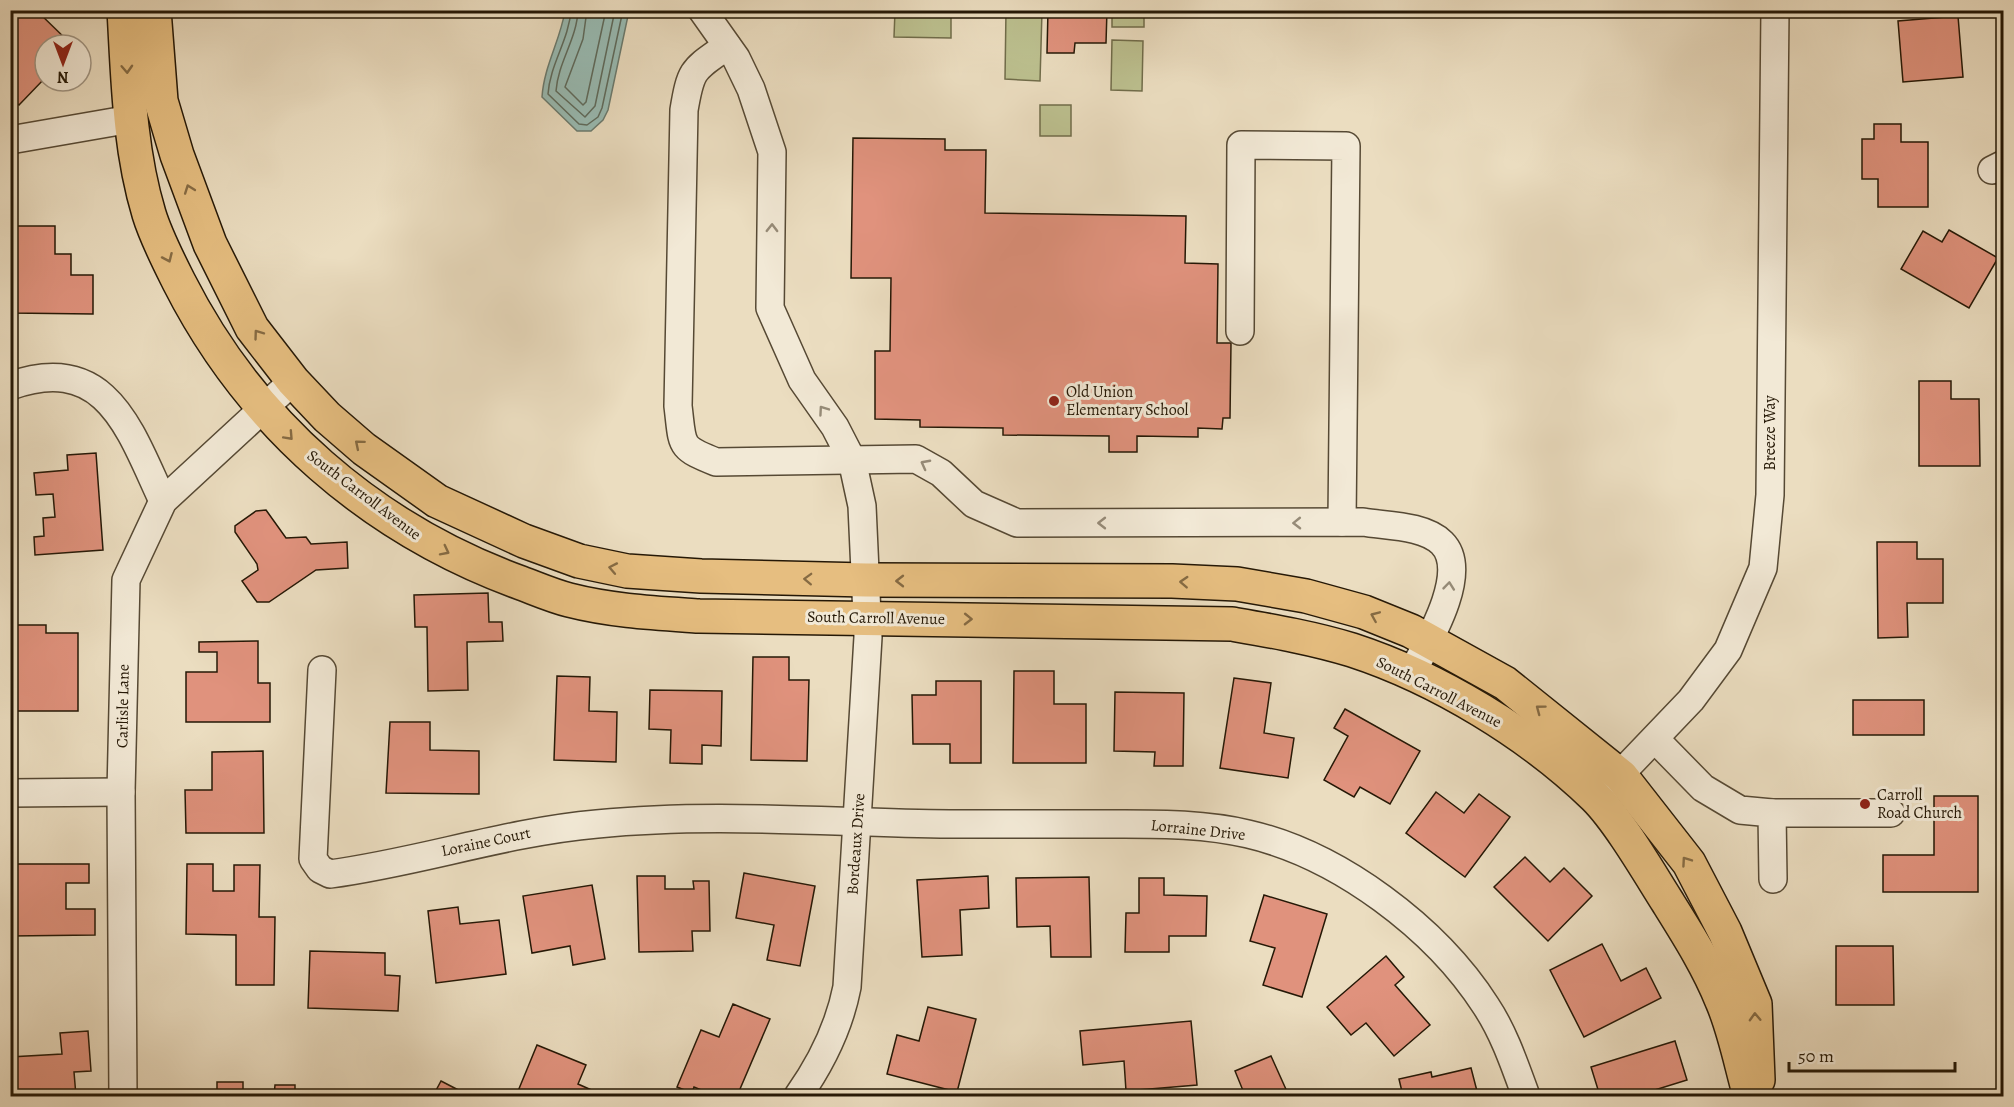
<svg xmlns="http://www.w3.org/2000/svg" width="2014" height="1107" font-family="Alegreya,serif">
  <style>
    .green { fill: #bcc08f; stroke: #706c4a; stroke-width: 1.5 }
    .water { fill: #98bbb3; stroke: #6a7a6e; stroke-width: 1.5 }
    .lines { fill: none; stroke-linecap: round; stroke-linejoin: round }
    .shore { stroke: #5e6a5c; stroke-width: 1.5 }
    .building { fill: #e0927d; stroke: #251806; stroke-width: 1.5 }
    .minor-casing { stroke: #564934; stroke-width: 30 }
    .major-casing { stroke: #251806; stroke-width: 36 }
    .minor { stroke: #f2e9d6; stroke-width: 27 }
    .major { stroke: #e6be80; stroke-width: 33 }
    .oneway { stroke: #866b43 }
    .oneway2 { stroke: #968b78 }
    .poi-dot { fill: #8f2418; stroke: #f2e9d6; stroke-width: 2 }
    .labels { text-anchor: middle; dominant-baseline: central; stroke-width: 6; stroke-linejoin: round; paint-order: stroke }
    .poi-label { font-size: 16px; fill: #251806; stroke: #f2e9d6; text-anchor: start }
    .street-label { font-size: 16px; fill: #251806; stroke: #f2e9d6 }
  </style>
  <rect width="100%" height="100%" fill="#ebddc0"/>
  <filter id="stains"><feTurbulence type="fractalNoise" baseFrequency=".00333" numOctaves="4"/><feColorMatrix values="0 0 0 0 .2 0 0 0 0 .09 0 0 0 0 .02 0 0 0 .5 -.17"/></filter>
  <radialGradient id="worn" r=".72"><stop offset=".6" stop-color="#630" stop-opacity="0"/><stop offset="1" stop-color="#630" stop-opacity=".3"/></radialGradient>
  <g class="green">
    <path d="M 895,11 L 951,11 L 951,38 L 894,37 Z"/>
    <path d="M 1006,11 L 1042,11 L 1040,81 L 1005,79 Z"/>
    <rect x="1112" y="11" width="32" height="16"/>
    <path d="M 1112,40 L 1143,41 L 1142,91 L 1111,90 Z"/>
    <rect x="1040" y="105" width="31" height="31"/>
  </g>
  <path class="water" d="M 565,11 L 629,11 L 608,110 L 603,120 L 591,131 L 577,131 L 542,97 C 544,66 560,41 565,11 Z"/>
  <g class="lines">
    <g class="shore">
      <path d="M 571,10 C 569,40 550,64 548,94 L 579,124 L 587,125 L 598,117 L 602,108 L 623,10"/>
      <path d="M 578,10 C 577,39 558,62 556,91 L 585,117 L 595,106 L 615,10"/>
      <path d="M 587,10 L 583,39 L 565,87 L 583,105 L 586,102 L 606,10"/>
    </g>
  </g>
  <g class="building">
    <path d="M 10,10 L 36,10 L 72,45 L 45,45 L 45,78 L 19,105 L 10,98 Z"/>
    <path d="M 1048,10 L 1107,10 L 1106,43 L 1075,43 L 1074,53 L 1047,53 Z"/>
    <path d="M 1958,16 L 1963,77 L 1903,82 L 1898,21 Z"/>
    <path d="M 1874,124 L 1901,124 L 1901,142 L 1928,142 L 1928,207 L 1878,207 L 1878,179 L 1862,179 L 1862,139 L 1874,139 Z"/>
    <path d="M 853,138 L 945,139 L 945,150 L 986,150 L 985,213 L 1186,216 L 1185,263 L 1218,264 L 1217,343 L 1231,343 L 1230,418 L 1223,418 L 1222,429 L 1198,428 L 1198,437 L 1137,436 L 1137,452 L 1109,452 L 1109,436 L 1003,435 L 1003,428 L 920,427 L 920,420 L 875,419 L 875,351 L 890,351 L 891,278 L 851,278 Z"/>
    <path d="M 10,226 L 55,226 L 55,254 L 71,254 L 71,275 L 93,275 L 93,314 L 10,313 Z"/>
    <path d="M 1949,230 L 1998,258 L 1969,308 L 1901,269 L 1923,231 L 1942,242 Z"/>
    <path d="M 1919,381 L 1951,381 L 1951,399 L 1979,399 L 1980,466 L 1919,466 Z"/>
    <path d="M 96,453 L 103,550 L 35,555 L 34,537 L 44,536 L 43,518 L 55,517 L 53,494 L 36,495 L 34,473 L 68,470 L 67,455 Z"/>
    <path d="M 266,510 L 286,538 L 306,537 L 311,544 L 347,542 L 348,568 L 316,570 L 269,602 L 257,602 L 242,581 L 258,570 L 257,564 L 235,532 L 235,526 L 256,511 Z"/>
    <path d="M 1877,542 L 1917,542 L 1917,559 L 1943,559 L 1943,603 L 1907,603 L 1908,637 L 1878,638 Z"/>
    <path d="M 488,593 L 489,622 L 502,622 L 503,641 L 467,642 L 468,690 L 428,691 L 427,627 L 415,627 L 414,595 Z"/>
    <path d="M 12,625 L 46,625 L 46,633 L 78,633 L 78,711 L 10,711 Z"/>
    <path d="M 258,641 L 258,683 L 270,683 L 270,722 L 186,722 L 186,672 L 217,672 L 217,652 L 199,652 L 199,642 Z"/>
    <path d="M 753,657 L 789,657 L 789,680 L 809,680 L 807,761 L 751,760 Z"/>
    <path d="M 1014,671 L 1054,671 L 1054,704 L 1086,704 L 1086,763 L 1013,763 Z"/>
    <path d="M 557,676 L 590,677 L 589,711 L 617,712 L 616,762 L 554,760 Z"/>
    <path d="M 1234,678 L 1271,683 L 1264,733 L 1294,738 L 1288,778 L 1220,768 Z"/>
    <path d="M 936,681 L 981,681 L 981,763 L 950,763 L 950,744 L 913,744 L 912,695 L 936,695 Z"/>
    <path d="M 650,690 L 722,691 L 721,746 L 702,745 L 702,764 L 670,763 L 671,730 L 649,729 Z"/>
    <path d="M 1115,692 L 1184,693 L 1183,766 L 1154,766 L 1155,752 L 1114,751 Z"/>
    <rect x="1853" y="700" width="71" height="35"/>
    <path d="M 1345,709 L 1420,751 L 1390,804 L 1360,787 L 1354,797 L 1324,780 L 1348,736 L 1334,728 Z"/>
    <path d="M 390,722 L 430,722 L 430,750 L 479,751 L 479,794 L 386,793 Z"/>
    <path d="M 263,751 L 264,833 L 186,833 L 185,790 L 212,790 L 212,752 Z"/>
    <path d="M 1436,792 L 1464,813 L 1479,794 L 1510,817 L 1465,877 L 1406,833 Z"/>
    <path d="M 1934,796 L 1978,796 L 1978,892 L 1883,892 L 1883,855 L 1934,855 Z"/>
    <path d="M 1525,857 L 1550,882 L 1564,868 L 1592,896 L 1548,941 L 1494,887 Z"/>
    <path d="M 10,864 L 89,864 L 89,883 L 66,883 L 66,909 L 95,909 L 95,935 L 10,936 Z"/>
    <path d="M 187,864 L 213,864 L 213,891 L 234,891 L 234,865 L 260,865 L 259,917 L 275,917 L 274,985 L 236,985 L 236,935 L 186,934 Z"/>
    <path d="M 744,873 L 815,886 L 800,966 L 767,960 L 774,925 L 736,918 Z"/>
    <path d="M 637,876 L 665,876 L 665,889 L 694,889 L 693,881 L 709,881 L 710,931 L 692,931 L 693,951 L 639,952 Z"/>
    <path d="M 988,876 L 989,908 L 960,910 L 962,955 L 922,957 L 917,880 Z"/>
    <path d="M 1089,877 L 1091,957 L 1051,957 L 1050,926 L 1017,927 L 1016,878 Z"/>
    <path d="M 1139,878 L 1164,878 L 1164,895 L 1207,896 L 1206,936 L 1169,936 L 1169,952 L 1125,952 L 1126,913 L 1139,913 Z"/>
    <path d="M 592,885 L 605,959 L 573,965 L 570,946 L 532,953 L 523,896 Z"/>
    <path d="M 1264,895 L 1327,914 L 1302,997 L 1263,985 L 1275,948 L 1250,941 Z"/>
    <path d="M 458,907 L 460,924 L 499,920 L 506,974 L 436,983 L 428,911 Z"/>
    <path d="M 1602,944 L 1621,981 L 1646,968 L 1661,998 L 1584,1037 L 1550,970 Z"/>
    <path d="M 1836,946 L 1893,946 L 1894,1005 L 1836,1005 Z"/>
    <path d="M 310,951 L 385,953 L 385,975 L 400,976 L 398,1011 L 308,1008 Z"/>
    <path d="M 1386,956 L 1404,977 L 1395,985 L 1430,1025 L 1394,1056 L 1366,1023 L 1351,1035 L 1327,1007 Z"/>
    <path d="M 733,1004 L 770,1019 L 737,1096 L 716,1096 L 694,1087 L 692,1093 L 677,1087 L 701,1030 L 719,1037 Z"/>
    <path d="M 928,1007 L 976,1019 L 957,1092 L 887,1074 L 897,1035 L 919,1041 Z"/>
    <path d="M 1191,1021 L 1197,1085 L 1126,1091 L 1124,1061 L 1083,1065 L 1080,1031 Z"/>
    <path d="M 88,1031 L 91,1071 L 74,1072 L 76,1096 L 10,1096 L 10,1057 L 62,1054 L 60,1033 Z"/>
    <path d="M 1675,1041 L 1687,1080 L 1645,1093 L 1646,1096 L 1600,1096 L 1591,1067 Z"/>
    <path d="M 537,1045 L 586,1065 L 578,1084 L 605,1096 L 516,1096 Z"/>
    <path d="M 1271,1056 L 1289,1096 L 1235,1096 L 1244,1093 L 1235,1071 Z"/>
    <path d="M 1471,1068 L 1477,1091 L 1469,1093 L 1470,1096 L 1403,1096 L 1399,1079 L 1431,1072 L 1432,1077 Z"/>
    <path d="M 441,1081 L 470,1096 L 433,1096 Z"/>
    <rect x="217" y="1082" width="26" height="14"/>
    <path d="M 275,1085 L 295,1085 L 295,1096 L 274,1096 Z"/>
  </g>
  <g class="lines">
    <defs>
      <g id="minor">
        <path d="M 702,10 L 736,58 L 751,89 L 772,152 L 770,308 L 802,380 L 835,427 L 852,460 L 862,506 L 868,637 L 847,987 C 839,1028 822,1062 798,1096"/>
        <path d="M 727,46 C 693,70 691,68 684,110 L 678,406 C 683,446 678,447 716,462 L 916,459 L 941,473 L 974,504 L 1017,523 L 1363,522 C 1386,526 1424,525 1442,543 C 1471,572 1427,644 1411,674"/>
        <path d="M 10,140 L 131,119"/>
        <path d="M 1992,170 L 2004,164"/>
        <path d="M 1240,331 L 1241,145 L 1346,146 L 1342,522"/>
        <path d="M 10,386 C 107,351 130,431 163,501"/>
        <path d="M 322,670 L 313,859 L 320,869 L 330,874 C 420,862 506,832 597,824 C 714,812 833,823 950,824 C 1003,824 1056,824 1109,824 C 1155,824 1203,823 1248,834 C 1339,855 1436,928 1486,1006 C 1504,1033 1515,1066 1526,1096"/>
        <path d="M 1655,739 L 1703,788 L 1740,810 L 1772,813 L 1773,879"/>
        <path d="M 1606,789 L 1691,700 L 1728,650 L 1763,568 L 1770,495 L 1775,10"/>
        <path d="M 10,793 L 121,792"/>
        <path d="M 1772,813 L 1891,813"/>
        <path d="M 123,1096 L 121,792 L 126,580 L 163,501 L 293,381"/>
      </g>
      <g id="major">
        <path d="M 124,10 C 128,79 129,148 149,214 C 156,237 168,260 179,282 C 251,424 372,529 521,583 C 537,589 553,596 569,600 C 612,611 655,613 699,616 L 1232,624 C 1272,631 1313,638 1352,650 C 1438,678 1530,734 1595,797 C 1619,821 1648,871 1667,901 C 1687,933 1708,966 1722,1001 C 1735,1031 1741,1065 1750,1096"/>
        <path d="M 154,10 L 161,101 L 177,155 L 210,244 L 252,328 L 293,381 L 327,417 L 364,449 L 437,501 L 524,541 L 579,561 L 627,571 L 701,576 L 866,580 L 1172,581 L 1237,584 L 1306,596 L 1364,612 L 1411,631 L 1505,683 L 1621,776 L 1689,863 L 1725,932 L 1755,1004 L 1758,1080"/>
      </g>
    </defs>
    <use href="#minor" class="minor-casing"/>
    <use href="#major" class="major-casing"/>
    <use href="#minor" class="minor"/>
    <use href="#major" class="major"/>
  </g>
  <defs><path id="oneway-chevron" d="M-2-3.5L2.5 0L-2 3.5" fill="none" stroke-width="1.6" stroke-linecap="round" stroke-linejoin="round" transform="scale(1.5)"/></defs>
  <g class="oneway">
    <use href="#oneway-chevron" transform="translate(127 69) rotate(87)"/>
    <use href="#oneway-chevron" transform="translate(189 189) rotate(-110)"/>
    <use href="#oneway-chevron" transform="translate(168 258) rotate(66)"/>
    <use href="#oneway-chevron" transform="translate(258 334) rotate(-126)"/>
    <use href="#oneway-chevron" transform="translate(289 436) rotate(47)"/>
    <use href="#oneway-chevron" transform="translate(359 444) rotate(-140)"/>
    <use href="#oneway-chevron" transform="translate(445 551) rotate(27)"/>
    <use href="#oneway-chevron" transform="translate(613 568) rotate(-169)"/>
    <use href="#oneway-chevron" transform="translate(808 579) rotate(-178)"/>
    <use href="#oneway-chevron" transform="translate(900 581) rotate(-180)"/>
    <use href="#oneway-chevron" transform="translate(1184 582) rotate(-177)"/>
    <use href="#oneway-chevron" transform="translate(1375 616) rotate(-157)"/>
    <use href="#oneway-chevron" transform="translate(968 619) rotate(1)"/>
    <use href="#oneway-chevron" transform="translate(1540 709) rotate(-143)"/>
    <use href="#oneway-chevron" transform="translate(1686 861) rotate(-125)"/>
    <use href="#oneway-chevron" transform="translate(1755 1017) rotate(-92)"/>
  </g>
  <g class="oneway2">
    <use href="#oneway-chevron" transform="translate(772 228) rotate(-89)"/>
    <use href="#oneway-chevron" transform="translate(823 410) rotate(-125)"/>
    <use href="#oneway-chevron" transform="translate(925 464) rotate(-152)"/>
    <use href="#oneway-chevron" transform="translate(1102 523) rotate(-180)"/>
    <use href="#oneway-chevron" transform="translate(1297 523) rotate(179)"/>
    <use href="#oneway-chevron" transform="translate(1449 586) rotate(-84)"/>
  </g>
  <g class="poi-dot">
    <circle cx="1054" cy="401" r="6"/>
    <circle cx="1865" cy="804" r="6"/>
  </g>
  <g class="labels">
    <g class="poi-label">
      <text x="1066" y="392">Old Union<tspan x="1066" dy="18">Elementary School</tspan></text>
      <text x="1877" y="795">Carroll<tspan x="1877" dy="18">Road Church</tspan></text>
    </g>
    <g class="street-label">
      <text transform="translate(1770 433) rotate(-90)">Breeze Way</text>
      <text transform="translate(364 495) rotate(37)">South Carroll Avenue</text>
      <text transform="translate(876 618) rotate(1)">South Carroll Avenue</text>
      <text transform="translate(1439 692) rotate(27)">South Carroll Avenue</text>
      <text transform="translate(123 706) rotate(-89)">Carlisle Lane</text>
      <text transform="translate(1198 830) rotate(6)">Lorraine Drive</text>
      <text transform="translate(486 842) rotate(-12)">Loraine Court</text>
      <text transform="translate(856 844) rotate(-86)">Bordeaux Drive</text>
    </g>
  </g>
  <rect width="2014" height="1107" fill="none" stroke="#ebddc0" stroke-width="36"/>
  <rect x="12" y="12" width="1990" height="1083" fill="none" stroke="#251806" stroke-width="3"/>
  <rect x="18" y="18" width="1978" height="1071" fill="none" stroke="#251806" stroke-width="1.5"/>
  <g transform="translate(63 63) rotate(180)"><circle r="28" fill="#f2e9d6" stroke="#a09583" stroke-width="1.5"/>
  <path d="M0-4.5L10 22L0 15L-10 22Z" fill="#8f2418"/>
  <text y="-9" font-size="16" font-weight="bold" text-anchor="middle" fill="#251806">N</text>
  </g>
  <path d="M1789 1062v9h166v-9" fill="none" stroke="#251806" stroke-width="3"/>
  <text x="1798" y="1062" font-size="18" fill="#251806" stroke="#f2e9d6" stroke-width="4.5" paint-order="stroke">50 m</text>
  <rect width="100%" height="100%" filter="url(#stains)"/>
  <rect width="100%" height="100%" fill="url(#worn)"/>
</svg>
